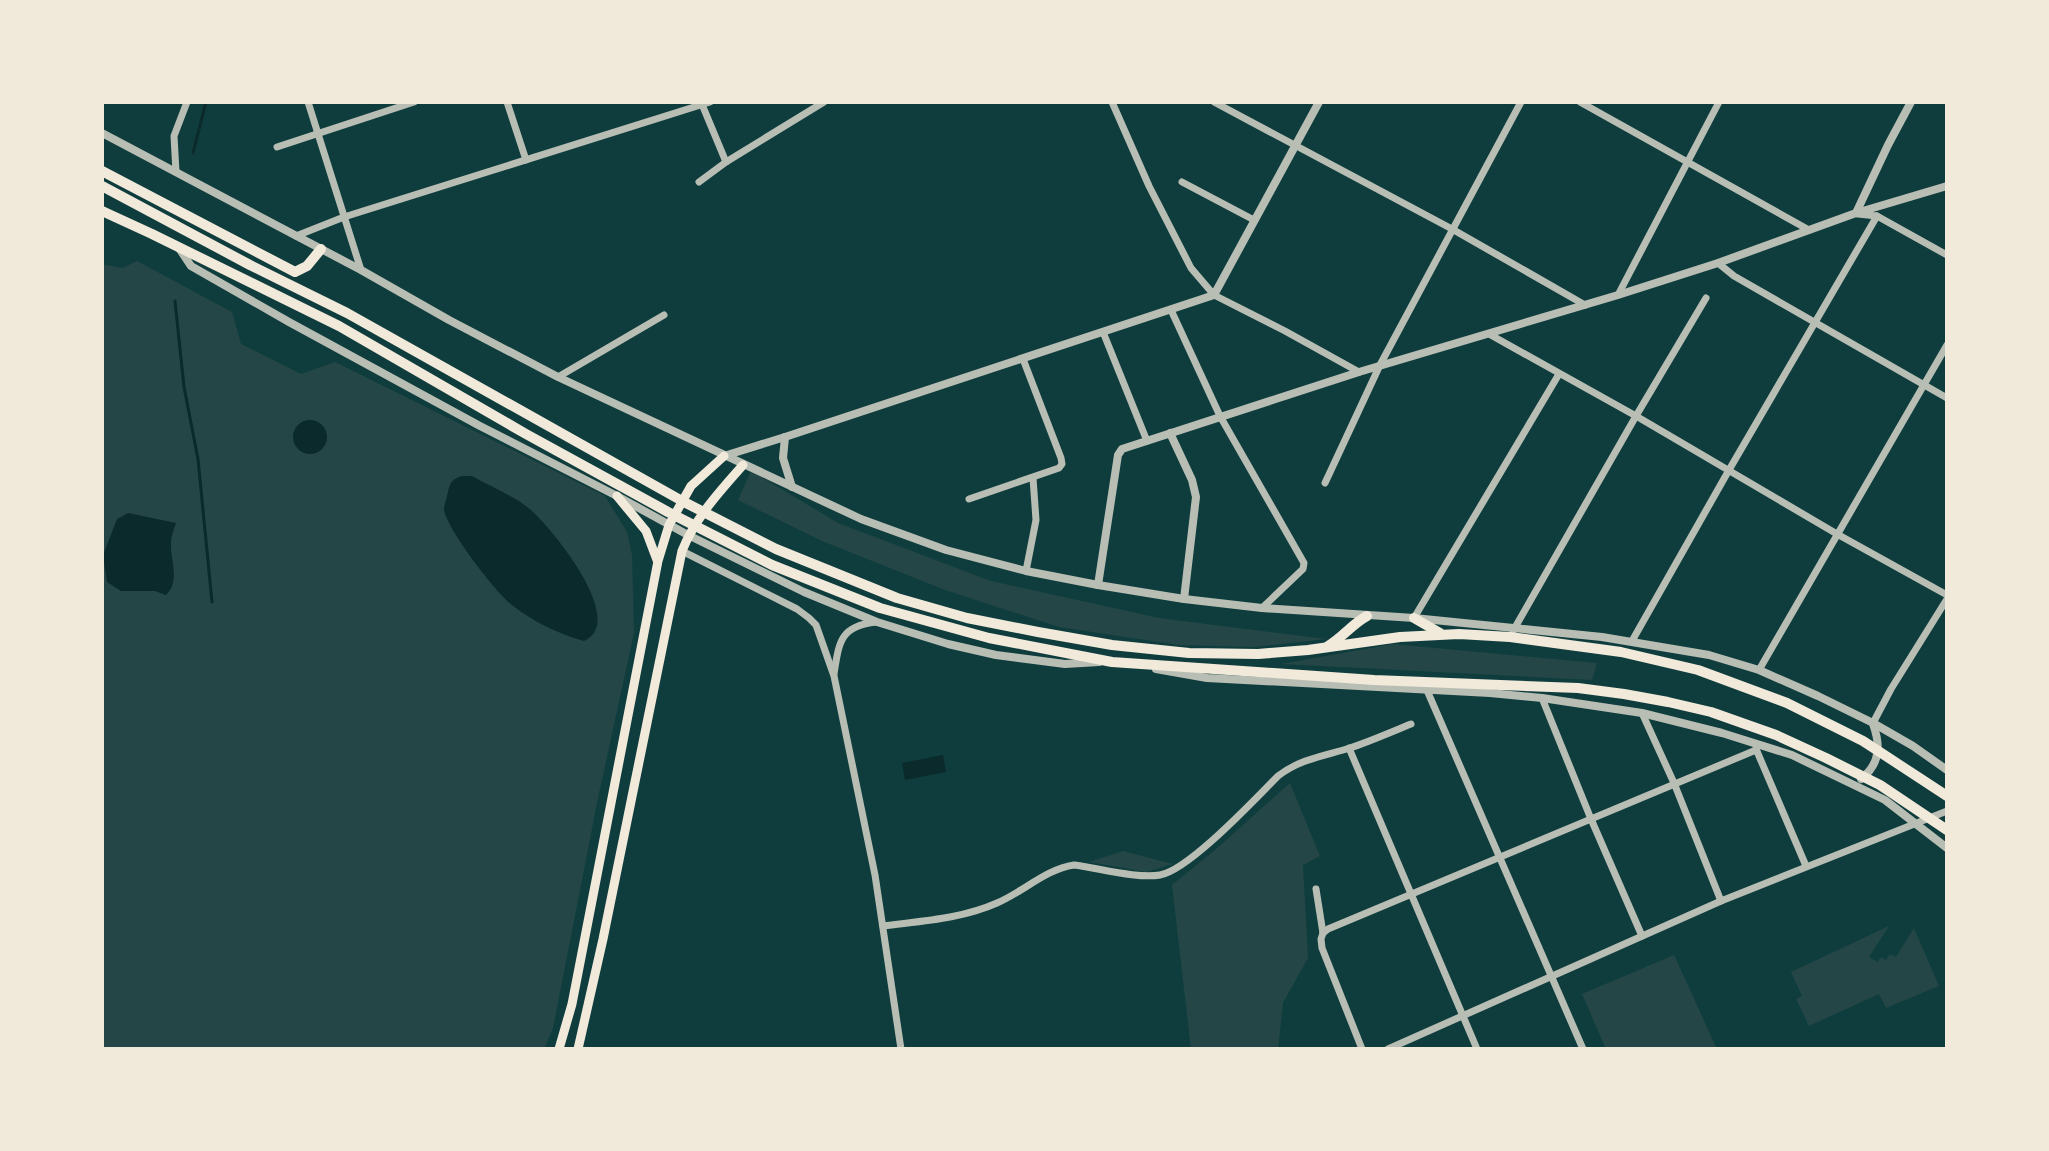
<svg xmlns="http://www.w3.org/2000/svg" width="2049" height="1151" font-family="Figtree,sans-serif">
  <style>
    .green { fill: #244646 }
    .water { fill: #0a2a2b }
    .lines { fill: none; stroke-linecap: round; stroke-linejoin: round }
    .stream { stroke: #0a2a2b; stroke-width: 3 }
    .minor { stroke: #b8beb3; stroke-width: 7 }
    .tertiary { stroke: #b8beb3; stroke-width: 8 }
    .secondary { stroke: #f1e9da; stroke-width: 9 }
    .primary { stroke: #f1e9da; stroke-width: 10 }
  </style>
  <rect width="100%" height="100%" fill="#0f3d3e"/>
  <g class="green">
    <path d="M 137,261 L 232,312 L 241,344 L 301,374 L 335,362 L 605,496 L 627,532 L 632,555 L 634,633 L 598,798 L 553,1028 L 544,1049 L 102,1049 L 102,264 L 122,268 Z"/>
    <path d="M 751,471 L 838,523 L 991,581 L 1159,618 L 1327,639 L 1254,647 L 1178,645 L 1059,627 L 945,590 L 822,541 L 738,500 Z"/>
    <path d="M 1393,644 L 1597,663 L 1592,680 L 1281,664 Z"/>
    <path d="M 1290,783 L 1320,856 L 1303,865 L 1308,958 L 1283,1003 L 1278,1049 L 1191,1049 L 1172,885 L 1215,850 Z"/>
    <path d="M 1123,851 L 1173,864 L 1146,872 L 1089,862 Z"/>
    <path d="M 1889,926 L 1869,957 L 1878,962 L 1881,957 L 1886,960 L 1890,954 L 1896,957 L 1914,928 L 1939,986 L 1886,1008 L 1879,994 L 1809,1026 L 1796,999 L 1802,996 L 1791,972 Z"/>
    <path d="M 1674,955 L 1717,1049 L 1606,1049 L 1582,994 Z"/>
  </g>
  <g class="water">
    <circle cx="310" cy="437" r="17"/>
    <path d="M 463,476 L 472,476 C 491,487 515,496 532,511 C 553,530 628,621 584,641 C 557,633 535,623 512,605 C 496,593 447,529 444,510 C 444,505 447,497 448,492 C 450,482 453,478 463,476 Z"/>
    <path d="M 128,513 L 176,523 C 174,529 171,537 171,543 C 170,561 181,580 166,595 L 155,591 L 121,591 L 107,582 L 103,555 L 117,519 Z"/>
    <path d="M 943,755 L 946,772 L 905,780 L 902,763 Z"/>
  </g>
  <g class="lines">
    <g class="stream">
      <path d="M 193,153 L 206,102"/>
      <path d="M 175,301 L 184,387 L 198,459 L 212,602"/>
    </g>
    <g class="minor">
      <path d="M 308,102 L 361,270"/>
      <path d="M 507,102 L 526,160"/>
      <path d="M 701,102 L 726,162"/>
      <path d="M 1112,102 L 1149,186 L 1191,268 L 1214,295 L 1285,331 L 1359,372"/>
      <path d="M 1214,102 L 1452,229 L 1585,305"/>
      <path d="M 1580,102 L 1809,230"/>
      <path d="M 277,147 L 414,102"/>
      <path d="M 176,172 L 174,136 L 187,102"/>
      <path d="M 699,182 L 726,162 L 824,102"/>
      <path d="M 1182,182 L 1254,220"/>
      <path d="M 1858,214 L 1877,216 L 1947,255"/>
      <path d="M 296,236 L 344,217 L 710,102"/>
      <path d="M 1718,263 L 1734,276 L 1947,398"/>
      <path d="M 1618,295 L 1719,102"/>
      <path d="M 1171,310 L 1220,416 L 1304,563 L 1303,569 L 1262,608"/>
      <path d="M 1103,332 L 1147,441"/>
      <path d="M 1489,334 L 1636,416 L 1837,534 L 1947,595"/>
      <path d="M 558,377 L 664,315"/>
      <path d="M 1325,483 L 1380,365 L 1521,102"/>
      <path d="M 969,499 L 1059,468 L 1062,464 L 1061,458 L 1023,359"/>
      <path d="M 682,551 L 797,609 L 809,618 L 816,625 L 834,676 L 875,875 L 901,1049"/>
      <path d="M 1026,571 L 1036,520 L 1033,478"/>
      <path d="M 1414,618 L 1559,374"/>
      <path d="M 1513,631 L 1636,416 L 1706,298"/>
      <path d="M 1632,641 L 1729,470 L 1877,216"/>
      <path d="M 1759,670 L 1947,345"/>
      <path d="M 834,674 C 839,642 840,626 876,622"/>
      <path d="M 1426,688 L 1583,1049"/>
      <path d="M 1542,698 L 1591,819 L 1642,936"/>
      <path d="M 1642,713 L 1674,783 L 1721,901"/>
      <path d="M 1873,723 L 1891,689 L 1947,599"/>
      <path d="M 1349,748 L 1477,1049"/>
      <path d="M 1756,749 L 1806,866"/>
      <path d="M 1316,889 L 1323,933 L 1321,939 L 1322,948 L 1362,1049"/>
      <path d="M 883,926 C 921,921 961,919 997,903 C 1023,892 1046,869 1074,865 C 1098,868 1138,879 1160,875 C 1189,870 1255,799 1278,776 C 1300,759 1324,756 1350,748 C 1371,741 1391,732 1411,724"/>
      <path d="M 1323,933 L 1328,929 L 1756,750"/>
      <path d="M 1388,1049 L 1721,901 L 1947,811"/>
    </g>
    <g class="tertiary">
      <path d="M 102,133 L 361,270 L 449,320 L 558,377 L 861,519 L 946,550 L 1026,571 L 1098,585 L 1184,599 L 1262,608 L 1414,618 L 1602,637 L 1709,655 L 1759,670 L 1818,696 L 1873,723 L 1913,746 L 1947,770"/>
      <path d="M 1856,213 L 1888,145 L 1911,102"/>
      <path d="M 179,248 L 191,266 L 289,322 L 480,426 L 617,496 L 688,535 L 804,592 L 877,622 L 948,644 L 996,655 L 1065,664 L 1099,662"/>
      <path d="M 1170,433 L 1192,480 L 1196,497 L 1184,599"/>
      <path d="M 785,437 L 783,458 L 792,487"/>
      <path d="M 724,456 L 785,437 L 1214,295 L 1319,102"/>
      <path d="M 1098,585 L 1118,455 L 1122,449 L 1359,372 L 1618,295 L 1718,263 L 1856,213 L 1947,186"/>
      <path d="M 1156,669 L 1207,678 L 1490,693 L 1542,698 L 1642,713 L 1722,733 L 1792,755 L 1885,800 L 1947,848"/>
      <path d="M 1861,779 C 1880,764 1881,746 1873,724"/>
    </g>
    <g class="secondary">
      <path d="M 617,496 L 646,531 L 657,560"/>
      <path d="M 559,1049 L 572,1004 L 658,561 L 669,525 L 691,486 L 724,456"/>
      <path d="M 578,1049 L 603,939 L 682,551 C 695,518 720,491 743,465"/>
    </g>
    <g class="primary">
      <path d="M 102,171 L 295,272 L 307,266 L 321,249"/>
      <path d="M 102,186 L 250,265 L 347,313 L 684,502 L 776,549 L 897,598 L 967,618 L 1038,632 L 1112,645 L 1189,653 L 1258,654 L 1308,650 L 1400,637 L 1459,634 L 1510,637 L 1621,652 L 1698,670 L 1787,703 L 1863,741 L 1947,796"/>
      <path d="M 102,211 L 152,234 L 339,326 L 526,434 L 668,512 L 772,565 L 880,608 L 989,638 L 1112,662 L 1374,680 L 1578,688 L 1624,694 L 1668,702 L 1711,712 L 1776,735 L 1826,758 L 1880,785 L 1947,830"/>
      <path d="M 1414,618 L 1440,633"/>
      <path d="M 1328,646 C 1342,638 1352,624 1367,616"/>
    </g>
  </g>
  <rect width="2049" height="1151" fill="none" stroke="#f1e9da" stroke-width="208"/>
</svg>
